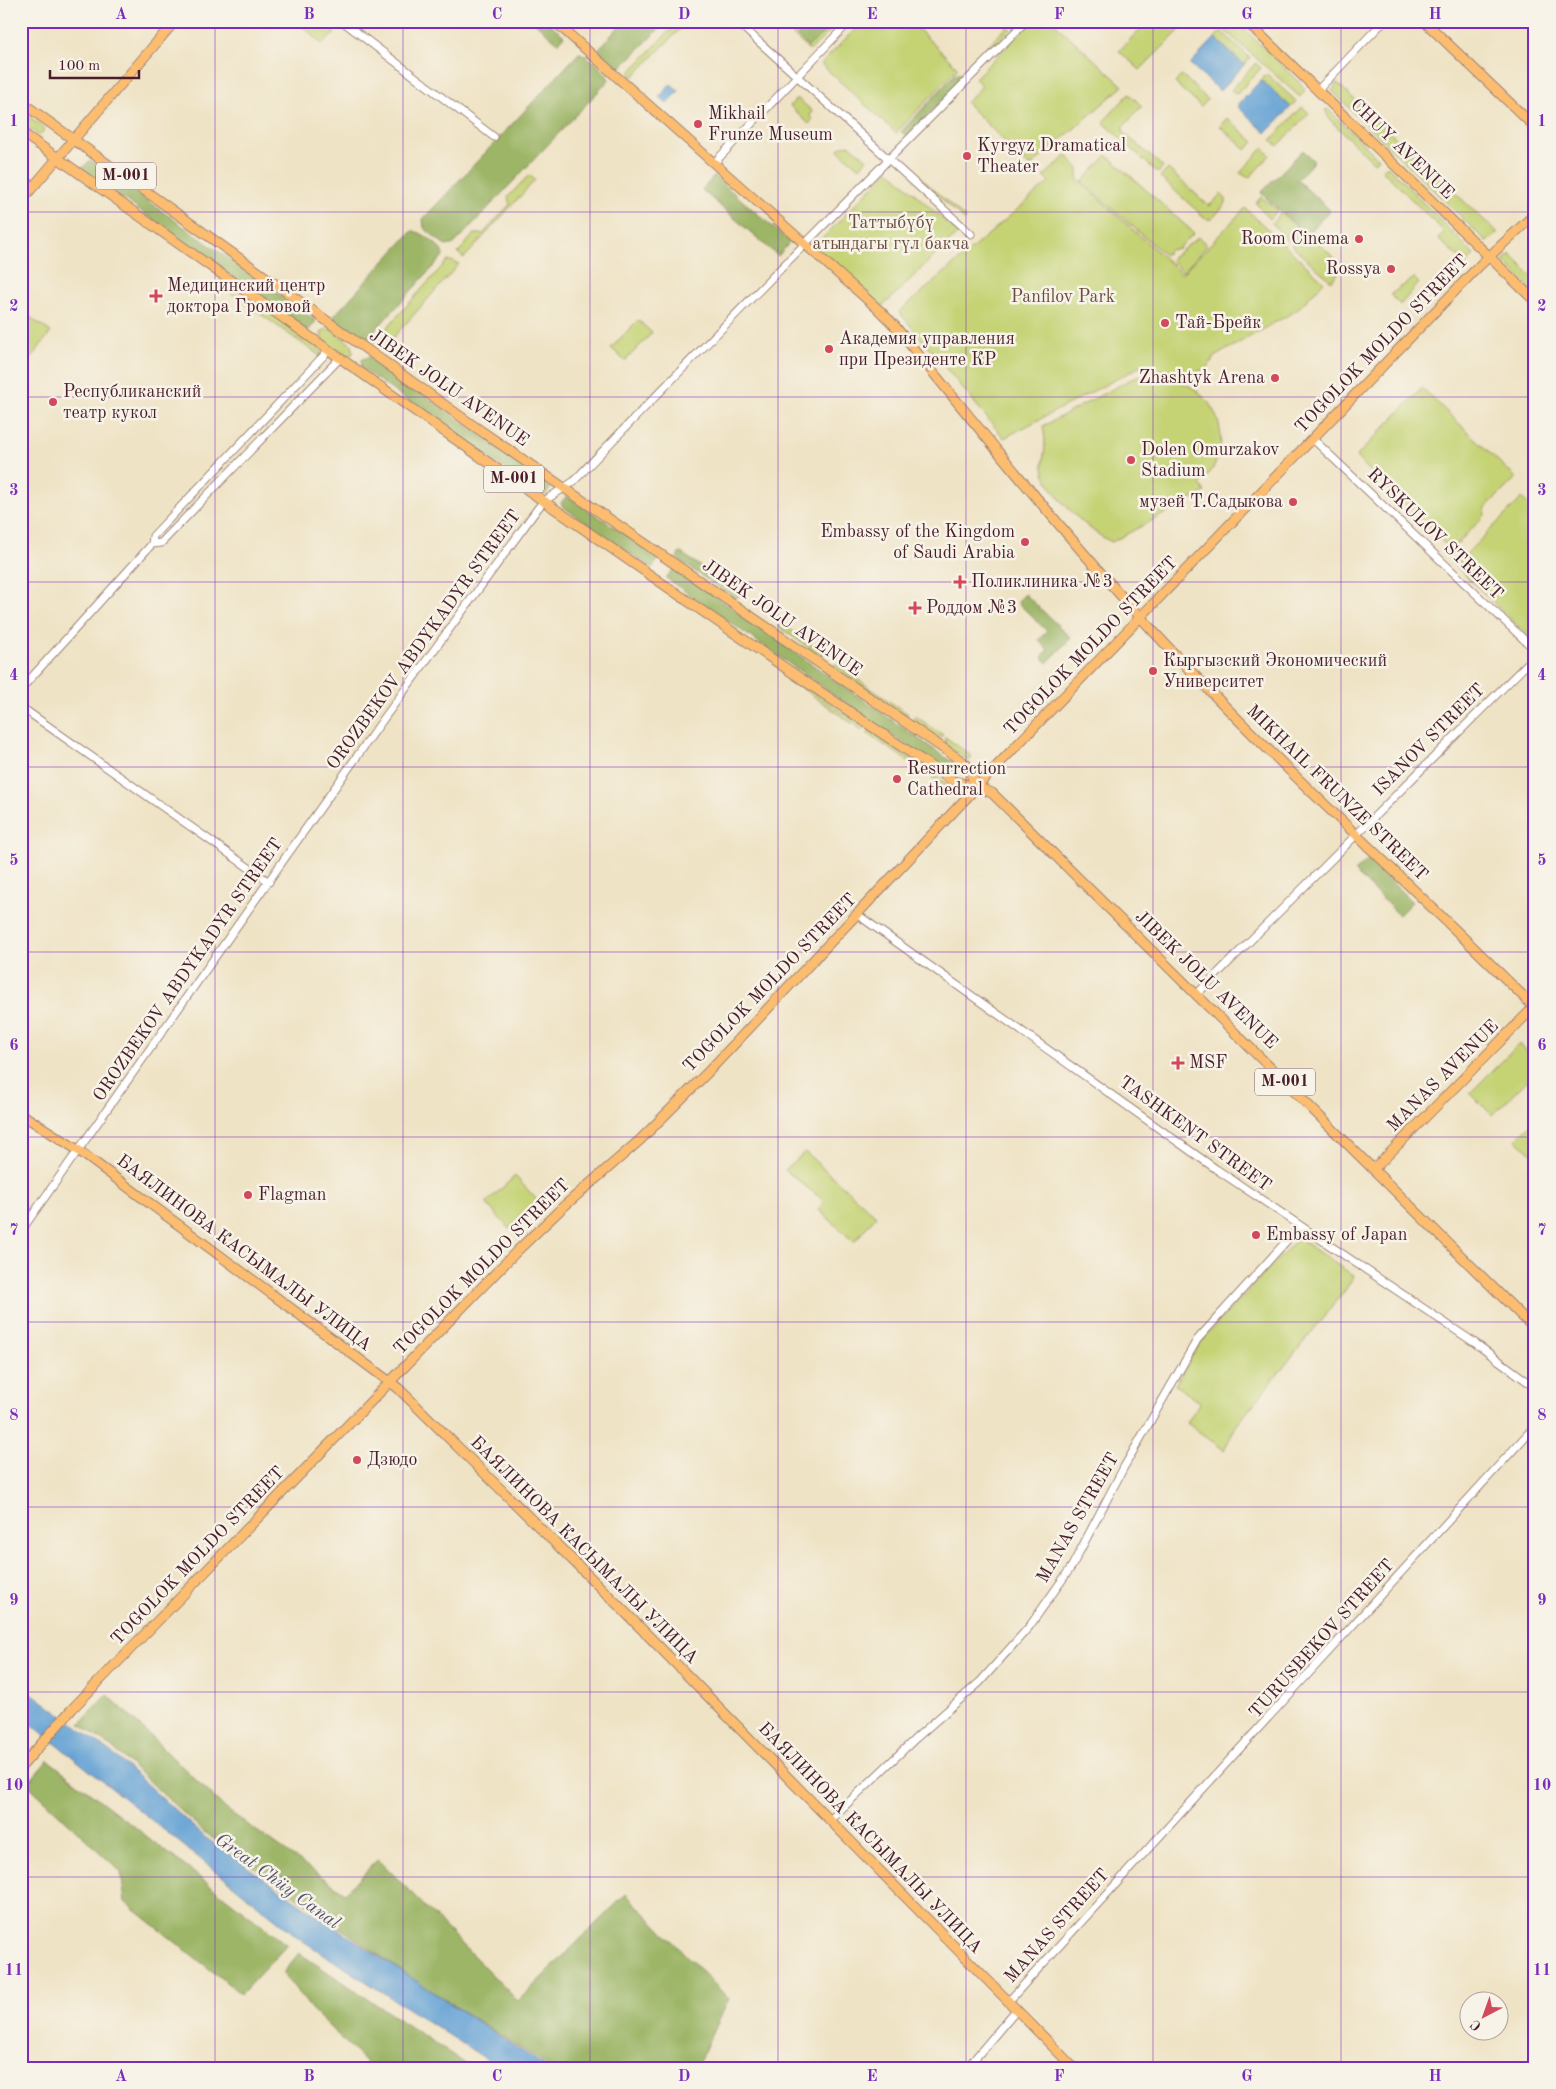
<svg xmlns="http://www.w3.org/2000/svg" width="1556" height="2089" font-family="'Old Standard TT',serif">
  <style>
    .green { fill: #c5d375; stroke: #887950 }
    .forest { fill: #9cb566; stroke: #736a48 }
    .water { fill: #62a0d4; stroke: #566080 }
    .lines { fill: none; stroke-linecap: round; stroke-linejoin: round }
    .minor-casing { stroke: #9c8178; stroke-width: 9 }
    .major-casing { stroke: #9c8178; stroke-width: 11 }
    .minor { stroke: #fff; stroke-width: 7 }
    .major { stroke: #fcbd6f; stroke-width: 9 }
    .grid { fill: none; stroke: #7b2cbf; stroke-width: 1; stroke-opacity: 0.55 }
    .poi-dot { fill: #d1495b; stroke: #f7f3e8; stroke-width: 2 }
    .labels { text-anchor: middle; dominant-baseline: central; stroke-width: 5; stroke-linejoin: round; paint-order: stroke }
    .shield { fill: #f7f3e8; stroke: #7e5f64; stroke-width: 1 }
    .shield-label { font-size: 16px; font-weight: bold; fill: #4a1f2b }
    .poi-label { font-size: 18px; fill: #4a1f2b; stroke: #f7f3e8; text-anchor: start }
    .street-label { font-size: 18px; fill: #4a1f2b; stroke: #f7f3e8 }
    .park-label { font-size: 18px; fill: #694c3e; stroke: #f7f3e8 }
    .water-label { font-size: 19px; font-style: italic; fill: #54536f; stroke: #f7f3e8 }
    .neatline { fill: none; stroke: #7b2cbf; stroke-width: 2 }
    .grid-label { font-size: 16px; text-anchor: middle; font-weight: bold; fill: #7b2cbf }
  </style>
  <rect width="100%" height="100%" fill="#f7f3e8"/>
  <filter id="ink" filterUnits="userSpaceOnUse"><feTurbulence type="fractalNoise" baseFrequency=".02" numOctaves="2"/><feDisplacementMap in="SourceGraphic" scale="10" xChannelSelector="R" yChannelSelector="G"/><feConvolveMatrix kernelMatrix="1 2 1 2 8 2 1 2 1" color-interpolation-filters="sRGB"/></filter>
  <filter id="wash" filterUnits="userSpaceOnUse"><feTurbulence type="fractalNoise" baseFrequency=".0096" numOctaves="4" result="noise"/><feDisplacementMap in="SourceGraphic" scale="20" xChannelSelector="R" yChannelSelector="G"/><feGaussianBlur stdDeviation="1.12" result="paint"/><feColorMatrix in="noise" values="0 0 0 0 0 0 0 0 0 0 0 0 0 0 0 0 0 1.4 0 .05"/><feComposite in="paint" operator="in"/></filter>
  <g filter="url(#wash)">
    <rect width="100%" height="100%" fill="#efe3c5"/>
    <g class="green">
      <path d="M 297,21 L 319,21 L 335,33 L 322,44 Z"/>
      <path d="M 778,21 L 840,21 L 810,51 Z"/>
      <path d="M 863,21 L 910,21 L 958,68 L 896,133 L 821,64 Z"/>
      <path d="M 1032,21 L 1052,21 L 1123,86 L 1030,167 L 966,103 L 982,86 L 975,78 Z"/>
      <path d="M 1148,21 L 1189,21 L 1140,70 L 1119,51 Z"/>
      <path d="M 1224,21 L 1236,21 L 1302,85 L 1305,90 L 1300,97 L 1220,26 Z"/>
      <path d="M 678,22 L 684,25 L 633,77 L 629,73 Z"/>
      <path d="M 1008,26 L 1011,29 L 968,71 L 965,68 Z"/>
      <path d="M 1221,31 L 1250,58 L 1244,65 L 1215,38 Z"/>
      <path d="M 1256,63 L 1261,68 L 1237,94 L 1231,90 Z"/>
      <path d="M 1267,74 L 1296,101 L 1291,107 L 1261,80 Z"/>
      <path d="M 1182,75 L 1208,100 L 1201,107 L 1175,83 Z"/>
      <path d="M 1337,83 L 1497,232 L 1498,232 L 1487,242 L 1332,91 Z"/>
      <path d="M 1129,94 L 1142,106 L 1123,127 L 1123,132 L 1163,167 L 1158,173 L 1103,122 Z"/>
      <path d="M 797,98 L 812,111 L 810,117 L 813,120 L 809,124 L 790,106 Z"/>
      <path d="M 1302,107 L 1309,113 L 1278,146 L 1271,140 Z"/>
      <path d="M 1328,109 L 1378,158 L 1374,163 L 1330,120 L 1325,110 Z"/>
      <path d="M 21,111 L 45,128 L 40,136 L 21,123 Z"/>
      <path d="M 1227,118 L 1254,142 L 1246,150 L 1220,126 Z"/>
      <path d="M 850,145 L 867,159 L 859,168 L 838,150 L 842,146 Z"/>
      <path d="M 1263,148 L 1270,155 L 1249,178 L 1240,173 Z"/>
      <path d="M 1067,155 L 1078,169 L 1078,180 L 1182,274 L 1245,208 L 1324,282 L 1297,310 L 1214,357 L 1207,369 L 1185,375 L 1162,370 L 1145,374 L 1141,366 L 1004,438 L 899,312 L 1049,182 L 1044,176 Z"/>
      <path d="M 1107,155 L 1194,233 L 1179,248 L 1170,250 L 1165,255 L 1082,182 Z"/>
      <path d="M 903,161 L 966,219 L 965,221 L 902,162 Z"/>
      <path d="M 1388,166 L 1474,255 L 1466,264 L 1438,239 L 1444,232 L 1382,170 Z"/>
      <path d="M 1168,169 L 1209,206 L 1221,194 L 1226,199 L 1226,203 L 1212,219 L 1206,219 L 1160,177 Z"/>
      <path d="M 889,170 L 958,233 L 883,306 L 815,246 Z"/>
      <path d="M 529,175 L 535,180 L 464,258 L 458,253 L 474,234 L 483,234 L 510,204 L 508,197 Z"/>
      <path d="M 1261,197 L 1278,210 L 1269,219 L 1256,203 Z"/>
      <path d="M 1281,213 L 1299,229 L 1288,241 L 1272,223 Z"/>
      <path d="M 1303,231 L 1307,234 L 1308,233 L 1344,267 L 1331,281 L 1291,245 Z"/>
      <path d="M 1198,237 L 1207,245 L 1183,272 L 1170,260 Z"/>
      <path d="M 1510,254 L 1535,279 L 1535,293 L 1503,261 Z"/>
      <path d="M 448,260 L 459,264 L 384,348 L 375,341 Z"/>
      <path d="M 1414,278 L 1419,283 L 1400,305 L 1391,294 Z"/>
      <path d="M 220,279 L 318,347 L 322,352 L 320,356 L 218,284 Z"/>
      <path d="M 21,311 L 51,332 L 21,371 Z"/>
      <path d="M 638,320 L 652,333 L 625,361 L 611,348 Z"/>
      <path d="M 326,329 L 330,329 L 352,345 L 353,354 L 344,356 L 322,340 L 321,333 Z"/>
      <path d="M 1139,375 L 1142,382 C 1204,363 1249,439 1200,484 L 1205,492 L 1112,542 C 1090,533 1047,493 1043,468 C 1042,461 1045,453 1045,445 C 1045,439 1044,432 1043,426 Z"/>
      <path d="M 1422,388 L 1516,478 L 1485,508 L 1485,515 L 1451,550 L 1356,457 Z"/>
      <path d="M 1522,498 L 1535,511 L 1535,637 L 1532,640 L 1455,565 Z"/>
      <path d="M 780,623 L 781,623 L 825,654 L 821,656 L 779,627 Z"/>
      <path d="M 835,664 L 908,714 L 906,717 L 833,667 Z"/>
      <path d="M 798,681 L 865,728 L 863,731 L 795,683 Z"/>
      <path d="M 915,716 L 943,735 L 939,738 L 912,721 Z"/>
      <path d="M 870,730 L 956,790 L 959,796 L 867,733 Z"/>
      <path d="M 945,737 L 972,756 L 969,761 L 945,744 Z"/>
      <path d="M 1519,1044 L 1535,1059 L 1535,1073 L 1492,1115 L 1470,1093 Z"/>
      <path d="M 1535,1120 L 1535,1149 L 1531,1153 L 1516,1139 Z"/>
      <path d="M 805,1152 L 876,1216 L 854,1242 L 819,1210 L 823,1200 L 785,1170 Z"/>
      <path d="M 515,1176 L 538,1201 L 509,1229 L 486,1203 Z"/>
      <path d="M 1298,1238 L 1354,1276 L 1344,1292 L 1236,1426 L 1224,1450 L 1187,1423 L 1200,1402 L 1175,1385 L 1203,1338 Z"/>
    </g>
    <g class="forest">
      <path d="M 533,21 L 547,21 L 564,36 L 558,43 Z"/>
      <path d="M 624,21 L 667,21 L 621,67 L 616,69 L 597,51 Z"/>
      <path d="M 813,21 L 827,21 L 831,25 L 808,47 L 797,36 Z"/>
      <path d="M 579,53 C 587,54 607,72 609,80 L 454,244 L 446,246 L 424,228 L 423,219 Z"/>
      <path d="M 961,72 L 965,76 L 908,136 L 901,132 L 955,74 Z"/>
      <path d="M 1303,150 L 1314,161 L 1297,180 L 1330,210 L 1307,235 L 1261,193 Z"/>
      <path d="M 90,160 L 316,321 L 308,331 L 82,169 Z"/>
      <path d="M 714,176 L 790,242 L 778,256 L 702,190 Z"/>
      <path d="M 412,231 C 422,231 443,247 443,256 L 367,339 L 361,340 L 334,321 L 334,316 Z"/>
      <path d="M 370,357 L 552,486 L 544,496 L 361,368 L 362,359 Z"/>
      <path d="M 567,496 L 660,557 L 652,568 L 563,507 L 561,503 Z"/>
      <path d="M 680,552 L 741,595 L 735,599 L 679,560 L 677,558 Z"/>
      <path d="M 674,568 L 962,769 L 955,779 L 666,578 Z"/>
      <path d="M 1025,594 L 1071,638 L 1047,663 L 1042,657 L 1048,650 L 1039,640 L 1047,631 L 1017,602 Z"/>
      <path d="M 1368,859 L 1412,902 L 1399,915 L 1355,872 Z"/>
      <path d="M 107,1694 L 227,1810 L 345,1893 L 378,1859 L 518,2001 L 626,1894 L 729,1999 L 696,2068 L 552,2068 L 416,1981 L 205,1833 L 115,1750 L 80,1724 Z"/>
      <path d="M 48,1760 L 287,1945 L 241,1994 L 125,1902 L 121,1872 L 27,1784 Z"/>
      <path d="M 299,1953 L 472,2068 L 372,2068 L 312,2010 L 283,1973 Z"/>
    </g>
    <g class="water">
      <path d="M 1215,38 L 1244,65 L 1220,91 L 1190,64 Z"/>
      <path d="M 1261,80 L 1291,107 L 1266,133 L 1237,106 Z"/>
      <path d="M 671,84 L 679,91 L 667,104 L 659,97 Z"/>
      <path d="M 21,1685 L 112,1753 L 206,1838 L 315,1914 L 548,2068 L 500,2068 L 303,1941 L 21,1716 Z"/>
    </g>
  </g>
  <g filter="url(#ink)">
    <g class="lines">
      <defs>
        <g id="minor">
          <path d="M 342,21 L 494,137"/>
          <path d="M 736,21 L 971,234"/>
          <path d="M 1318,90 L 1384,21"/>
          <path d="M 715,162 L 850,21"/>
          <path d="M 1313,439 L 1535,650"/>
          <path d="M 152,544 L 161,543 L 340,358"/>
          <path d="M 21,689 L 152,544 L 153,536 L 329,350"/>
          <path d="M 21,707 L 269,882"/>
          <path d="M 858,915 L 1216,1169 L 1475,1343 L 1535,1387"/>
          <path d="M 1197,994 L 1535,656"/>
          <path d="M 21,1231 L 382,721 L 538,508 L 544,501 L 573,482 C 722,326 874,174 1026,21"/>
          <path d="M 830,1820 L 916,1738 L 980,1682 L 1029,1627 L 1072,1566 L 1124,1467 L 1197,1340 L 1300,1226"/>
          <path d="M 1008,2002 L 1535,1426"/>
          <path d="M 967,2068 L 1016,2010"/>
        </g>
        <g id="major">
          <path d="M 554,21 L 878,309 L 894,325 C 976,424 1056,525 1143,620 C 1267,756 1405,878 1535,1008"/>
          <path d="M 1246,21 L 1535,301"/>
          <path d="M 1424,21 L 1535,127"/>
          <path d="M 21,102 L 471,424 L 966,764 L 977,787"/>
          <path d="M 21,132 C 330,351 638,571 953,781 L 977,787 L 992,793 L 1535,1329"/>
          <path d="M 21,201 L 175,21"/>
          <path d="M 21,1114 L 78,1150 L 398,1388 L 616,1603 L 1074,2068"/>
          <path d="M 1374,1169 L 1535,1006"/>
          <path d="M 21,1767 L 72,1709 L 518,1250 L 562,1208 L 640,1140 L 707,1073 L 991,772 L 1480,265 L 1535,214"/>
        </g>
      </defs>
      <use href="#minor" class="minor-casing"/>
      <use href="#major" class="major-casing"/>
      <use href="#minor" class="minor"/>
      <use href="#major" class="major"/>
    </g>
  </g>
  <path class="grid" d="M 215,21 L 215,2068M 403,21 L 403,2068M 590,21 L 590,2068M 778,21 L 778,2068M 966,21 L 966,2068M 1153,21 L 1153,2068M 1341,21 L 1341,2068M 21,212 L 1535,212M 21,397 L 1535,397M 21,582 L 1535,582M 21,767 L 1535,767M 21,952 L 1535,952M 21,1137 L 1535,1137M 21,1322 L 1535,1322M 21,1507 L 1535,1507M 21,1692 L 1535,1692M 21,1877 L 1535,1877"/>
  <g class="poi-dot">
    <circle cx="698" cy="124" r="5"/>
    <circle cx="967" cy="156" r="5"/>
    <circle cx="1359" cy="239" r="5"/>
    <circle cx="1391" cy="269" r="5"/>
    <path d="M153.5 288.5h5v5h5v5h-5v5h-5v-5h-5v-5h5z"/>
    <circle cx="1165" cy="323" r="5"/>
    <circle cx="829" cy="349" r="5"/>
    <circle cx="1275" cy="378" r="5"/>
    <circle cx="53" cy="402" r="5"/>
    <circle cx="1131" cy="460" r="5"/>
    <circle cx="1293" cy="502" r="5"/>
    <circle cx="1025" cy="542" r="5"/>
    <path d="M957.5 574.5h5v5h5v5h-5v5h-5v-5h-5v-5h5z"/>
    <path d="M912.5 600.5h5v5h5v5h-5v5h-5v-5h-5v-5h5z"/>
    <circle cx="1153" cy="671" r="5"/>
    <circle cx="897" cy="779" r="5"/>
    <path d="M1175.5 1055.5h5v5h5v5h-5v5h-5v-5h-5v-5h5z"/>
    <circle cx="248" cy="1195" r="5"/>
    <circle cx="1256" cy="1235" r="5"/>
    <circle cx="357" cy="1460" r="5"/>
  </g>
  <g class="labels">
    <g class="shield">
      <rect x="96" y="162.5" width="60" height="27" rx="4"/>
      <rect x="484" y="465.5" width="60" height="27" rx="4"/>
      <rect x="1255" y="1068.5" width="60" height="27" rx="4"/>
    </g>
    <g class="shield-label">
      <text x="126" y="176">М-001</text>
      <text x="514" y="479">М-001</text>
      <text x="1285" y="1082">М-001</text>
    </g>
    <g class="poi-label">
      <text x="708" y="114">Mikhail<tspan x="708" dy="21">Frunze Museum</tspan></text>
      <text x="977" y="146">Kyrgyz Dramatical<tspan x="977" dy="21">Theater</tspan></text>
      <text x="1349" y="239" text-anchor="end">Room Cinema</text>
      <text x="1381" y="269" text-anchor="end">Rossya</text>
      <text x="167" y="286">Медицинский центр<tspan x="167" dy="21">доктора Громовой</tspan></text>
      <text x="1175" y="323">Тай-Брейк</text>
      <text x="839" y="339">Академия управления<tspan x="839" dy="21">при Президенте КР</tspan></text>
      <text x="1265" y="378" text-anchor="end">Zhashtyk Arena</text>
      <text x="63" y="392">Республиканский<tspan x="63" dy="21">театр кукол</tspan></text>
      <text x="1141" y="450">Dolen Omurzakov<tspan x="1141" dy="21">Stadium</tspan></text>
      <text x="1283" y="502" text-anchor="end">музей Т.Садыкова</text>
      <text x="1015" y="532" text-anchor="end">Embassy of the Kingdom<tspan x="1015" dy="21">of Saudi Arabia</tspan></text>
      <text x="971" y="582">Поликлиника №3</text>
      <text x="926" y="608">Роддом №3</text>
      <text x="1163" y="661">Кыргызский Экономический<tspan x="1163" dy="21">Университет</tspan></text>
      <text x="907" y="769">Resurrection<tspan x="907" dy="21">Cathedral</tspan></text>
      <text x="1189" y="1063">MSF</text>
      <text x="258" y="1195">Flagman</text>
      <text x="1266" y="1235">Embassy of Japan</text>
      <text x="367" y="1460">Дзюдо</text>
    </g>
    <g class="street-label">
      <text transform="translate(1402 149) rotate(44)">CHUY AVENUE</text>
      <text transform="translate(1382 344) rotate(-46)">TOGOLOK MOLDO STREET</text>
      <text transform="translate(449 388) rotate(35)">JIBEK JOLU AVENUE</text>
      <text transform="translate(1435 534) rotate(44)">RYSKULOV STREET</text>
      <text transform="translate(782 618) rotate(35)">JIBEK JOLU AVENUE</text>
      <text transform="translate(424 640) rotate(-54)">OROZBEKOV ABDYKADYR STREET</text>
      <text transform="translate(1091 646) rotate(-46)">TOGOLOK MOLDO STREET</text>
      <text transform="translate(1429 740) rotate(-45)">ISANOV STREET</text>
      <text transform="translate(1337 793) rotate(44)">MIKHAIL FRUNZE STREET</text>
      <text transform="translate(188 970) rotate(-55)">OROZBEKOV ABDYKADYR STREET</text>
      <text transform="translate(1206 980) rotate(44)">JIBEK JOLU AVENUE</text>
      <text transform="translate(770 983) rotate(-46)">TOGOLOK MOLDO STREET</text>
      <text transform="translate(1443 1076) rotate(-45)">MANAS AVENUE</text>
      <text transform="translate(1195 1134) rotate(36)">TASHKENT STREET</text>
      <text transform="translate(244 1253) rotate(37)">БАЯЛИНОВА КАСЫМАЛЫ УЛИЦА</text>
      <text transform="translate(482 1267) rotate(-45)">TOGOLOK MOLDO STREET</text>
      <text transform="translate(1078 1518) rotate(-60)">MANAS STREET</text>
      <text transform="translate(584 1550) rotate(45)">БАЯЛИНОВА КАСЫМАЛЫ УЛИЦА</text>
      <text transform="translate(198 1556) rotate(-46)">TOGOLOK MOLDO STREET</text>
      <text transform="translate(1322 1639) rotate(-48)">TURUSBEKOV STREET</text>
      <text transform="translate(870 1838) rotate(46)">БАЯЛИНОВА КАСЫМАЛЫ УЛИЦА</text>
      <text transform="translate(1057 1926) rotate(-48)">MANAS STREET</text>
    </g>
    <g class="park-label">
      <text x="891" y="223">Таттыбүбү<tspan x="891" dy="21">атындагы гүл бакча</tspan></text>
      <text x="1063" y="297">Panfilov Park</text>
    </g>
    <g class="water-label">
      <text transform="translate(277 1882) rotate(36)">Great Chüy Canal</text>
    </g>
  </g>
  <rect width="1556" height="2089" fill="none" stroke="#f7f3e8" stroke-width="55"/>
  <g transform="translate(1484 2016) rotate(221)"><circle r="24" fill="#f7f3e8" stroke="#b29e9c"/>
  <path d="M0-4L9 19L0 12L-9 19Z" fill="#d1495b"/>
  <text y="-8" font-size="14" font-weight="bold" text-anchor="middle" fill="#4a1f2b">С</text>
  </g>
  <path d="M50 70v8h89v-8" fill="none" stroke="#4a1f2b" stroke-width="2.5"/>
  <text x="58" y="70" font-size="15" fill="#4a1f2b" stroke="#f7f3e8" stroke-width="4" paint-order="stroke">100 m</text>
  <rect x="28" y="28" width="1500" height="2034" class="neatline"/>
  <g class="grid-label">
    <text x="121" y="19">A</text>
    <text x="309" y="19">B</text>
    <text x="497" y="19">C</text>
    <text x="684" y="19">D</text>
    <text x="872" y="19">E</text>
    <text x="1059" y="19">F</text>
    <text x="1247" y="19">G</text>
    <text x="1435" y="19">H</text>
    <text x="14" y="126">1</text>
    <text x="1542" y="126">1</text>
    <text x="14" y="311">2</text>
    <text x="1542" y="311">2</text>
    <text x="14" y="495">3</text>
    <text x="1542" y="495">3</text>
    <text x="14" y="680">4</text>
    <text x="1542" y="680">4</text>
    <text x="14" y="865">5</text>
    <text x="1542" y="865">5</text>
    <text x="14" y="1050">6</text>
    <text x="1542" y="1050">6</text>
    <text x="14" y="1235">7</text>
    <text x="1542" y="1235">7</text>
    <text x="14" y="1420">8</text>
    <text x="1542" y="1420">8</text>
    <text x="14" y="1605">9</text>
    <text x="1542" y="1605">9</text>
    <text x="14" y="1790">10</text>
    <text x="1542" y="1790">10</text>
    <text x="14" y="1975">11</text>
    <text x="1542" y="1975">11</text>
    <text x="121" y="2081">A</text>
    <text x="309" y="2081">B</text>
    <text x="497" y="2081">C</text>
    <text x="684" y="2081">D</text>
    <text x="872" y="2081">E</text>
    <text x="1059" y="2081">F</text>
    <text x="1247" y="2081">G</text>
    <text x="1435" y="2081">H</text>
  </g>
</svg>
